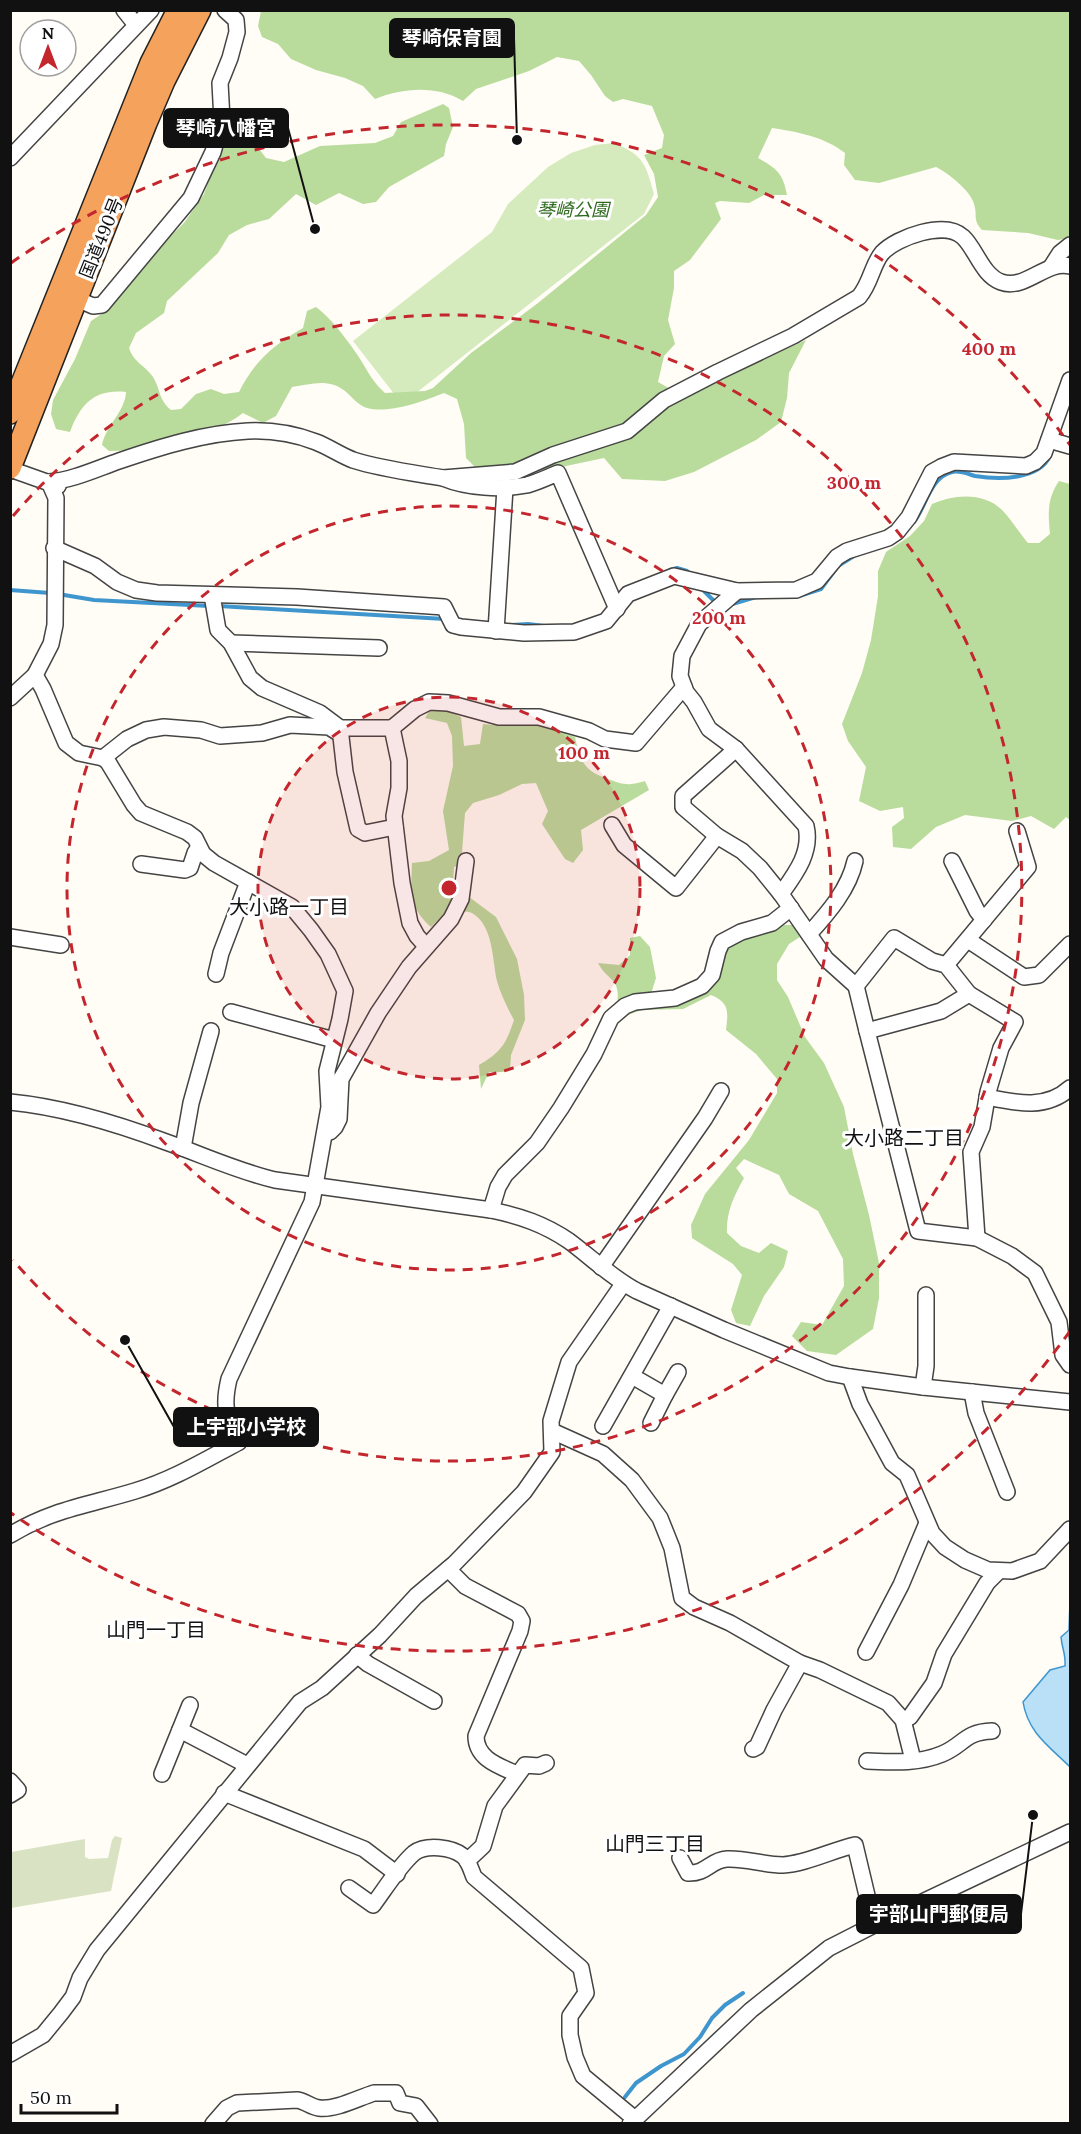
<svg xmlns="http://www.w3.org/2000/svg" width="1081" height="2134" font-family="Lora,'Noto Sans JP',serif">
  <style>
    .green { fill: #d5ebbd }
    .forest { fill: #b9dc9c }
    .cemetery { fill: #d9e3c4 }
    .water { fill: #b9e0f7; stroke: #3f96cf; stroke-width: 1.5 }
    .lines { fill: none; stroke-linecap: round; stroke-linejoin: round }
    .stream { stroke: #3f96cf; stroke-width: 4 }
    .minor-casing { stroke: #444; stroke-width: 18 }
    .highway-casing { stroke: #222; stroke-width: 24 }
    .minor { stroke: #fff; stroke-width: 15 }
    .highway { stroke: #f5a25d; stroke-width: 21 }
    .ring { fill: none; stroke: #c4262e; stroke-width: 3; stroke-dasharray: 10 8 }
    .labels { text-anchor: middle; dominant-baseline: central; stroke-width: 6; stroke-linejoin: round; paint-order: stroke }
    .park-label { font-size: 18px; font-style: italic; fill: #2f6b1f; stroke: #fff }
    .street-label { font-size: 18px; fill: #111; stroke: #fff }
    .neighbourhood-label { font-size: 20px; fill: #111; stroke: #fff }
    .centre { fill: #c4262e; stroke: #fff; stroke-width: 3 }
    .ring-label { font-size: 18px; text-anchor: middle; font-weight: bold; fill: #c4262e; stroke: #fff; stroke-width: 6; stroke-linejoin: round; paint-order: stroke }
    .leader { fill: none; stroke: #111; stroke-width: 2 }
    .callout-dot { fill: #111; stroke: #fff; stroke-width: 2 }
    .callout { fill: #111; stroke: #111; stroke-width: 2 }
    .callout-label { font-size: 20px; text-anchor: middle; font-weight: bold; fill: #fff }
  </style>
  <rect width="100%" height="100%" fill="#fffdf5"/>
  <path class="green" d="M 614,143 C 644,155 646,165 654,194 L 644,214 L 402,404 L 353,341 L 492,232 L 508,204 L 548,167 L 571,153 L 595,145 Z"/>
  <g class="forest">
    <path d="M 261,11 L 1070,11 L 1070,238 L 1058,240 L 1028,233 L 982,230 C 972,219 978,216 974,204 C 971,191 948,173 936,167 L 879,183 L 855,180 L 844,165 L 845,153 C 825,137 798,132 772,128 L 758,158 C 777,169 783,173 787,195 L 764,195 L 749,203 L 720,201 L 715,203 L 721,219 L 690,260 L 674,271 L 674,288 L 668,320 L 675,344 L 664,356 L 658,382 L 683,396 L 806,340 L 789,373 L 787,398 L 781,422 L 756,440 L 694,472 L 665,481 L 622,479 L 604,458 L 547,470 L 538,470 L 523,464 L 503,469 L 475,467 L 466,458 L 464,424 L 457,399 L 444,393 C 424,401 390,414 367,408 C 358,405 352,397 345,391 C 329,378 311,384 292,387 L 276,416 L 263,423 L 243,413 C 209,439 151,451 109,451 L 102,445 C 106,425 125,412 126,392 C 95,389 81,403 70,432 L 56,429 L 51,414 L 53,400 L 75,359 L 91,321 L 100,315 L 145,261 L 184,223 L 204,194 L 215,164 L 229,136 L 244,133 L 256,145 L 266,158 L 284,162 L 320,146 L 375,143 L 393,136 L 401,122 L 443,104 L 449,108 L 453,127 L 446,144 L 444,156 L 389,187 L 376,202 L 363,204 L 339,193 L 316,205 L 296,194 L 269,219 L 247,225 L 229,235 L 218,253 L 167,301 L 164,313 L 136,333 L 129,348 C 134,363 145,365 153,377 C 161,390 158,399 171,410 L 181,409 L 196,394 L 211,389 L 224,394 L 239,392 C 254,362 273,345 303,328 L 307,311 L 316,307 C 331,318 344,336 354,350 C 366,366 370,380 385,393 L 425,391 L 433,388 L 471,353 L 538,303 L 646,215 L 658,197 L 654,174 L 644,155 L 662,148 L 664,135 L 652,106 L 623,99 L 613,102 L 605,96 L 591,75 L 579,61 L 557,57 L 529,71 L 476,89 L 463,101 C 436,85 403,88 375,99 L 363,86 L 345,78 L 316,70 L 291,59 L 278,44 L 262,37 L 258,26 Z"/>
    <path d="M 1059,481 L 1070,484 L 1070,820 L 1066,817 L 1054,829 L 1031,816 L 1012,821 L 965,815 L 936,827 L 911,849 L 893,847 L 892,827 L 904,818 L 903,807 L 880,811 L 859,801 L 866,767 L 848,741 L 842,724 L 862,673 L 871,640 L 878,596 L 878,571 L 886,552 L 910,536 L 924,521 L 932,504 C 954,494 984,492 1002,510 C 1012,520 1019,533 1028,543 L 1039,543 L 1050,534 C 1048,513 1047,499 1059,481 Z"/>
    <path d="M 430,710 L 445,710 L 461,717 L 464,746 L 480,744 L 483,724 L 504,726 L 532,722 L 575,737 C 580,761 584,771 608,779 C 625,785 627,786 645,781 L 649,790 L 581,830 L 583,850 L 573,863 L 565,859 L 542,824 L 548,811 L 536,783 L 522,784 L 499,795 L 473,803 L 465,813 L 461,865 L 454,867 L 453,885 L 496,917 L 517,959 L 524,995 L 525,1020 L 511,1055 L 510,1069 L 503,1072 L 489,1072 L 481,1089 L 479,1065 C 501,1052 506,1044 514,1020 C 507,1007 501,995 497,981 C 492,960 494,926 472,913 C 465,910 453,912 445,913 L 431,927 C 408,906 411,893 412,863 L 429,861 L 449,850 L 443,811 L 453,766 L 452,736 L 447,723 L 425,718 Z"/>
    <path d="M 784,925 L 792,925 L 800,937 L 789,944 L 777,964 L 777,980 L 788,997 L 805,1037 L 824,1063 L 844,1107 L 853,1154 L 869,1215 L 879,1263 L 879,1298 L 873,1329 L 836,1355 L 807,1351 L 792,1336 L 801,1322 L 822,1325 L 844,1286 L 843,1259 L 818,1211 L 789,1194 L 779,1175 L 744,1159 L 736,1168 L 744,1178 C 734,1196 726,1212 727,1233 L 741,1246 L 759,1253 L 771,1243 L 788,1251 L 784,1267 L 764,1296 L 750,1326 L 736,1323 L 731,1310 L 742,1275 L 733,1264 L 692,1238 L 691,1225 L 705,1194 L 749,1140 L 777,1093 L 777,1079 L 756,1054 L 726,1030 C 728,1012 730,1003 711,995 L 683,1009 L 642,1010 L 625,1016 L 617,1005 C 621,977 609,983 598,963 L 619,965 L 630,955 L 630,938 L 640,936 L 650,947 L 656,978 L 651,994 L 664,1003 L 696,998 L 709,988 L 726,951 L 737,942 Z"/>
  </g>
  <path class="cemetery" d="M 115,1836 L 122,1838 L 111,1891 L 11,1908 L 11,1852 L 85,1839 L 85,1857 L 89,1859 L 108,1858 L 112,1840 Z"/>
  <path class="water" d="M 1070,1601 L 1070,1767 C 1050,1747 1028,1733 1023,1702 L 1050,1670 L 1065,1666 C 1066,1654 1062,1649 1061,1637 L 1069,1630 Z"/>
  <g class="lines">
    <g class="stream">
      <path d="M 914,522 C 926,507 930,477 952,472 C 960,470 968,474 975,476 C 999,480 1039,480 1050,456"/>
      <path d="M 670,570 L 677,568 L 687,571 L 690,575"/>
      <path d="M 701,588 L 717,604"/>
      <path d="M 10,590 L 50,593"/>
      <path d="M 58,594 L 94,600 L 209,606"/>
      <path d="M 796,597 L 821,589 L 838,566 L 854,556"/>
      <path d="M 729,605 L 756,597"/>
      <path d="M 219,606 L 445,619"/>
      <path d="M 512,625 L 528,624 L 544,626"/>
      <path d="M 625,2097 L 636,2083 L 661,2066 L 684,2054 L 700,2037 L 712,2018 L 725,2005 L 743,1993"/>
    </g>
    <defs>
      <g id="minor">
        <path d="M 124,10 L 136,25"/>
        <path d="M 10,158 L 151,10"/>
        <path d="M 1051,267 L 1060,253 L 1070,245"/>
        <path d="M 77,299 L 93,306 L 102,305 L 191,198 L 213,152 L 222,120 L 220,83 L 230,58 L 237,32 L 236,20 L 225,10"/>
        <path d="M 1049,440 L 1070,446"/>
        <path d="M 10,469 L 58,486"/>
        <path d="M 443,478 L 515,472 L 553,455 L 627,431 L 664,400 L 718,372 L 793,336 L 859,297 C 871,283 872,265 882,253 C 897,237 945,220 963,237 C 976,249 982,275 1001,282 C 1025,291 1046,260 1070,266"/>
        <path d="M 49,482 C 73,480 96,469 119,461 C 160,447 205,433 248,431 C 270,430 295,434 316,442 C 329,447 340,455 353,460 C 381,469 414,473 443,478 C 467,488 501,490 527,485 C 538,482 548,477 558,473 L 617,609"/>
        <path d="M 54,548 L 95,566 L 117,582 L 136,590 L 157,593 L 297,597 L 444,607 L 453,625 L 461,627 L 524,633 L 574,632 L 606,621 L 628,594 L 674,576 L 737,591 L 796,590 L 817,581 L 837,557 L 847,551 L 888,538 L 897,532 L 909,517 L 932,472 L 941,467 L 954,462 L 1026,466 L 1035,462 L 1044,453 L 1070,380"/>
        <path d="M 737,591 L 699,624 L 682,656 L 680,676 L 686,692 L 694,702 L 709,729 L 736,749 L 806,826 C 812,852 796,873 781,894"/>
        <path d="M 212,595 L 218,630 L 231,643 L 250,678 L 262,688 L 320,713 L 340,728 L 345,772 L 358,829 L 365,833 L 395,827"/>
        <path d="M 496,631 L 505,488"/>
        <path d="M 231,643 L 379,648"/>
        <path d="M 10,698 L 35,675 L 51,644 L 55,625 L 56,498 L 49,482"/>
        <path d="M 340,728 L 392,728 L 399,761 L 399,788 L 394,816 L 402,883 L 410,923 L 417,936 L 426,946"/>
        <path d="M 392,728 L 415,709 L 429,702 L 448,703 L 499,717 L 539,717 L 589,731 L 605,739 L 636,743 L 684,687"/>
        <path d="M 736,749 L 683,796 L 683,807 L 717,836 L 742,851 L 760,868 L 781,894 L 826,959 L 856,986 L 867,1031"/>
        <path d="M 103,758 L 127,739 L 146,730 L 164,727 L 201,730 L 220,736 L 262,733 L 290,725 L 329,727 L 337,732"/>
        <path d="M 612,825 L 624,845 L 676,888 L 717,836"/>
        <path d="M 952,861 L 977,911 L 984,920"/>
        <path d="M 141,864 L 185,870 L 190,868 L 195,853 L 199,847"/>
        <path d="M 809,934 C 828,913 849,889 855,861"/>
        <path d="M 10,937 L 61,945"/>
        <path d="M 968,940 L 1024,977 L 1039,975 L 1070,944"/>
        <path d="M 946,965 L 1028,867 L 1017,831"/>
        <path d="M 216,974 L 221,953 L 248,882"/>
        <path d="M 856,986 L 894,938 L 932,961 L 946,965 L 969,994 L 1015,1022 L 1001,1048 L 988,1092 L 982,1127 L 971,1152 L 977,1238"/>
        <path d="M 969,994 L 941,1011 L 867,1031 L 918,1231 L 977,1238 L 1012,1256 L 1035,1273 L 1059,1322 L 1063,1355 L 1070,1365"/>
        <path d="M 231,1012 L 334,1040"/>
        <path d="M 987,1097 C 1016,1103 1046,1110 1070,1088"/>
        <path d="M 10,1102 C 62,1107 118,1124 166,1142 C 203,1155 237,1171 275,1180 L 491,1210 C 520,1216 544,1224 569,1241 C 592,1258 612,1278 637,1291 L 724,1330 L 829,1373 L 850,1377 L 923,1387 L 1070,1402"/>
        <path d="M 325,1133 L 330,1132 L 335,1127 L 339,1119 L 341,1079 L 378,1013 L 409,967 L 451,919 L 461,899 L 466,861"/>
        <path d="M 183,1148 L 191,1103 L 211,1031"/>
        <path d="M 491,1210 L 498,1187 L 505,1175 L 537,1143 L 561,1108 L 594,1054 L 611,1018 L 625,1006 L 635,1002 L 675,998 L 702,986 L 712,975 L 718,951 L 722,942 L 741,932 L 772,923 L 791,908"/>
        <path d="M 601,1267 L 705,1118 L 721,1091"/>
        <path d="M 632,1376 L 665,1395 L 651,1423"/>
        <path d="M 850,1377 L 860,1404 L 892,1463 L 907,1475 L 932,1533 L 945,1547 L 965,1560 L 988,1570 L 1012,1571 L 1040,1561 L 1070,1529"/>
        <path d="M 923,1387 L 926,1366 L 926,1295"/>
        <path d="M 972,1392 L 976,1413 L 1007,1492"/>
        <path d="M 665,1395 L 678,1372"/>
        <path d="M 603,1426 L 671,1306"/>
        <path d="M 552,1431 L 603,1454 L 632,1480 L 660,1518 L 672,1548 L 682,1598 L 694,1607 L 730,1623 L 800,1663 L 820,1670 L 888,1703 L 903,1720 L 913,1760"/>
        <path d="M 10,1535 C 53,1509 89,1505 135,1491 C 172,1480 205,1460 239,1442 C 227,1414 222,1409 229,1379 L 312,1202 L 329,1107 L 327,1071 L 340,1019 L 345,991 L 328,954 L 311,930 L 292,907 L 214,863 L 203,854 L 195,838 L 187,832 L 141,813 L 134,805 L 108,762 L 103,758 L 79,753 L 66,743 L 43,689 L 35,675"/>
        <path d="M 448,1569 L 465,1586 L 518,1614 L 522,1621 L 520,1631 L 476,1736 C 476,1759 499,1766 517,1774"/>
        <path d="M 866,1652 L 901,1585 L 927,1523"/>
        <path d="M 357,1655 L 368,1664 L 434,1701"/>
        <path d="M 903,1720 L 910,1717 L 934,1683 L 944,1654 L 987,1583 L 999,1571"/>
        <path d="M 180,1730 L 247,1765"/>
        <path d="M 753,1749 L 757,1747 L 774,1710 L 800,1663"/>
        <path d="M 867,1761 C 892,1762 918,1764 942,1754 C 964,1745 964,1732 992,1731"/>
        <path d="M 162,1774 L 190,1705"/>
        <path d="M 10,1781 L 18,1790 L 10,1795"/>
        <path d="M 224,1793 L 364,1849 L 397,1874"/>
        <path d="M 680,1858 L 688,1873 C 707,1874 710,1860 727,1859 C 745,1858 764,1865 783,1865 C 805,1864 833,1850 855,1845 L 874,1925"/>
        <path d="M 467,1861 L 483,1846 L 495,1806 L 525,1765 L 539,1766 L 546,1763"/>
        <path d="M 349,1888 L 373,1905 C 385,1889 399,1866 414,1853 C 426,1844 452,1847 463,1856 C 469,1861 471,1870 474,1877 L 581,1968 L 586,1993 L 570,2016 L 570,2035 L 575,2057 L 583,2076 L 635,2119"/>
        <path d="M 10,2054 L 43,2035 L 61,2013 L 73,1997 L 80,1978 L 97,1950 L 300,1702 L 322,1688 L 380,1635 L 416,1596 L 454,1564 L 524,1492 L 552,1452 L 551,1421 L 569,1362 L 623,1284"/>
        <path d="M 213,2124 L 227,2108 L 237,2103 L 297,2100 C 305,2101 311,2107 319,2108 C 336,2110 358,2098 374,2093 L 396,2093 L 400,2103 L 416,2106 L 430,2124"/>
        <path d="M 630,2124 L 751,2010 L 829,1948 L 874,1925 L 1070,1832"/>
      </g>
      <g id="highway">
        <path d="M 10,413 L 151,63 L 178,10"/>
        <path d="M 10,468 L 146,123 L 164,81 L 200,10"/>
      </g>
    </defs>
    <use href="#minor" class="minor-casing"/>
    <use href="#highway" class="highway-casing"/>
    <use href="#minor" class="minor"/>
    <use href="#highway" class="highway"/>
  </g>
  <circle cx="449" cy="888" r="191" fill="#c4262e" fill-opacity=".12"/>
  <g class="ring">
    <circle cx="449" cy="888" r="191"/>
    <circle cx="449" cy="888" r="382"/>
    <path d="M13 516A573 573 0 1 1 13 1260"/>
    <path d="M1070 1331A763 763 0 0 1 11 1513M11 263A763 763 0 0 1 1070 445"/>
  </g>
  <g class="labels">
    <g class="park-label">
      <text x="573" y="209">琴崎公園</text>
    </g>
    <g class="street-label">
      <text transform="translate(101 238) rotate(-68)">国道490号</text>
    </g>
    <g class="neighbourhood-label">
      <text x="289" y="906">大小路一丁目</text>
      <text x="904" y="1137">大小路二丁目</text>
      <text x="156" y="1629">山門一丁目</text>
      <text x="655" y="1843">山門三丁目</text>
    </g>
  </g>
  <circle cx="449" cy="888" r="9" class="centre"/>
  <g class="ring-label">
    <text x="989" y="355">400 m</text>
    <text x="854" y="489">300 m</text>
    <text x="719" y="624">200 m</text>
    <text x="584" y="759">100 m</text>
  </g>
  <path class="leader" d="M517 140L514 38M315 229L288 128M125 1340L174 1427M1033 1815L1021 1914"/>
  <g class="callout-dot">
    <circle cx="517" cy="140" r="6"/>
    <circle cx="315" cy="229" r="6"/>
    <circle cx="125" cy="1340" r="6"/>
    <circle cx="1033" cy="1815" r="6"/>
  </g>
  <g class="callout">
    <rect x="390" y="19" width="124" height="38" rx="6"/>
    <rect x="164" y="109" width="124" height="38" rx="6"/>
    <rect x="174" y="1408" width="144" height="38" rx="6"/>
    <rect x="857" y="1895" width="164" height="38" rx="6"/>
  </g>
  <g class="callout-label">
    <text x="452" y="45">琴崎保育園</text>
    <text x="226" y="135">琴崎八幡宮</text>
    <text x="246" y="1434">上宇部小学校</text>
    <text x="939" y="1921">宇部山門郵便局</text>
  </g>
  <rect width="1081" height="2134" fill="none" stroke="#111111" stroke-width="24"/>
  <g transform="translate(48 48)"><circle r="28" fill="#ffffff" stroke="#a0a0a0" stroke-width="1.5"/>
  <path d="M0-4.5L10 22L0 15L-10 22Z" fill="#c4262e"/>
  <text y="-9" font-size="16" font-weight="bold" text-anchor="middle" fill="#111111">N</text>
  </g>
  <path d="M21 2104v9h96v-9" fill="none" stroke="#111111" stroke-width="3"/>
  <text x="30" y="2104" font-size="18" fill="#111111" stroke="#ffffff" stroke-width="4.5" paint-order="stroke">50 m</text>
</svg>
